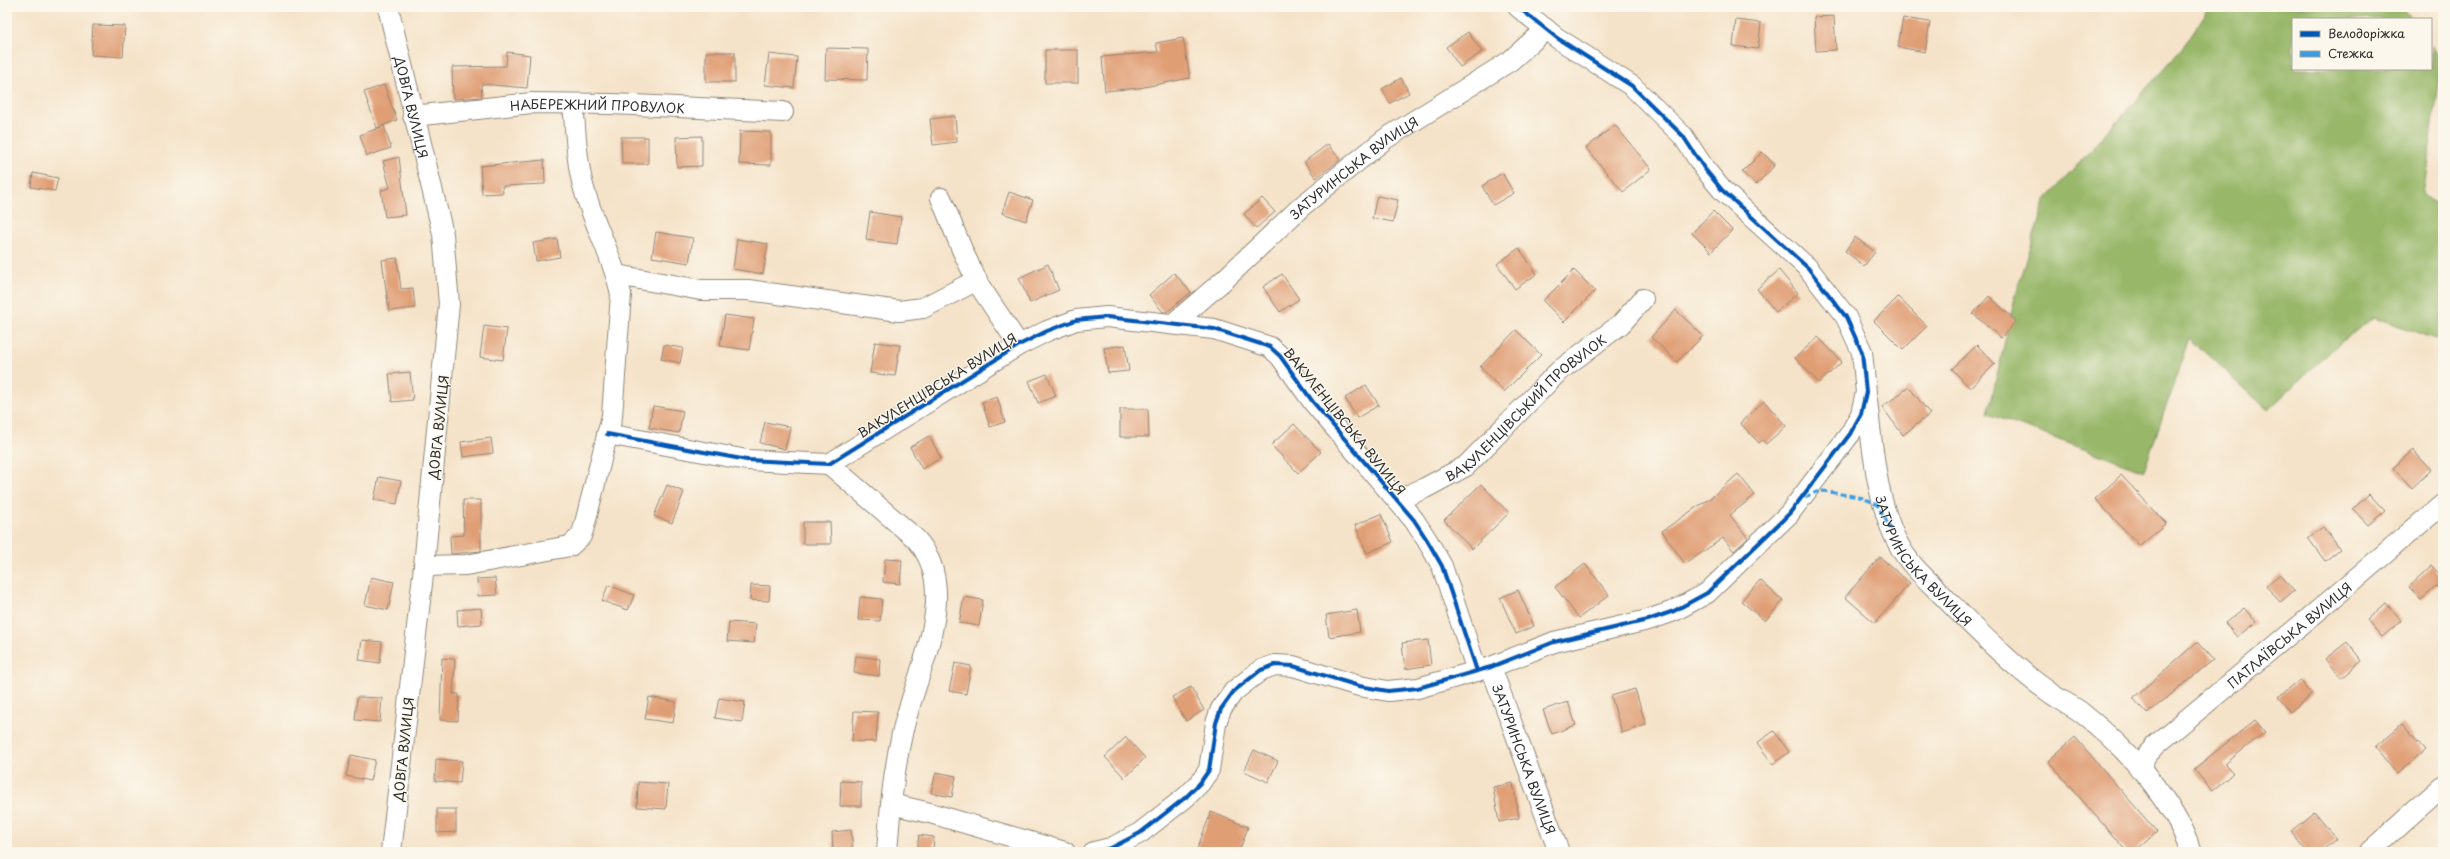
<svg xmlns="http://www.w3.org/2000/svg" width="2450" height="859" font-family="'Playpen Sans',sans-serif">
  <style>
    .forest { fill: #98b769; stroke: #62714a }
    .building { fill: #e09e74 }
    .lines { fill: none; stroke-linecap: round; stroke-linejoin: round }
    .street-casing { stroke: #90877a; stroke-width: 22 }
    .street { stroke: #fff; stroke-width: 20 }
    .quiet { stroke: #3d9ce1; stroke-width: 3; stroke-dasharray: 6 3; stroke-linecap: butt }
    .cycleway-casing { stroke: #fbf7ec; stroke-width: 6 }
    .cycleway { stroke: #0057b8; stroke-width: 4 }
    .labels { text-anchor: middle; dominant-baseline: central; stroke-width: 3; stroke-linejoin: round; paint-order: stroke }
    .street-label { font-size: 13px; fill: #2b2b2b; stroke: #fbf7ec }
  </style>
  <rect width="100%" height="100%" fill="#fbf7ec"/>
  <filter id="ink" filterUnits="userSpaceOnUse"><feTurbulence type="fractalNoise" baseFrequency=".025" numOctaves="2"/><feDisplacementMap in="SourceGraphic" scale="8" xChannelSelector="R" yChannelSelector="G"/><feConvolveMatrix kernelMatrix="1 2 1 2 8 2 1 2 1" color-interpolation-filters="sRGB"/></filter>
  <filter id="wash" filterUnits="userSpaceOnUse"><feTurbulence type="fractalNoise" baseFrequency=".012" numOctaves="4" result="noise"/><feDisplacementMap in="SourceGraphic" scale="16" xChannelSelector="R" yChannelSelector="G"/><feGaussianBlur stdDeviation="0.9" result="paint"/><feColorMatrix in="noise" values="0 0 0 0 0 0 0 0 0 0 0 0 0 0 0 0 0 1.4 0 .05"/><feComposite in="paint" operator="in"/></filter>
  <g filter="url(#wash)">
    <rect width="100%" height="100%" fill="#f5e3c9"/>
    <path class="forest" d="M 2210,7 L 2402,7 L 2413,19 L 2293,19 L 2293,69 L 2431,69 L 2431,46 L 2442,62 L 2423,195 L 2443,211 L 2443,335 L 2436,339 L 2374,317 L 2331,350 L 2268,410 L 2189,338 L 2144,471 L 1988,414 L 2015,297 L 2045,201 L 2181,50 Z"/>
    <g id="blocks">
      <g class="building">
        <path d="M 1834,16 L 1836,50 L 1816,51 L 1814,17 Z"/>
        <path d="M 1903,18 L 1930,22 L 1925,52 L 1898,47 Z"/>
        <path d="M 1736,20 L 1761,23 L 1758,49 L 1733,46 Z"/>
        <path d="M 93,25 L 125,26 L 123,57 L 91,55 Z"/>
        <path d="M 1468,32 L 1482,52 L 1460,67 L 1446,47 Z"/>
        <path d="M 1183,38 L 1190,78 L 1139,88 L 1105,91 L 1102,57 L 1158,52 L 1156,43 Z"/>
        <path d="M 826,48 L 868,49 L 867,80 L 825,79 Z"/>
        <rect x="1045" y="50" width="33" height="33"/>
        <path d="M 507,52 L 530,55 L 527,88 L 481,84 L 482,97 L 453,99 L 452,67 L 506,66 Z"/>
        <rect x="706" y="52" width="29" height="30"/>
        <path d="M 769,54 L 797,57 L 794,88 L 765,85 Z"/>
        <path d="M 1401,78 L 1409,93 L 1390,103 L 1382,89 Z"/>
        <path d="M 384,85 L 397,120 L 377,128 L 364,92 Z"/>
        <path d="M 955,116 L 957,142 L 933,145 L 930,119 Z"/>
        <path d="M 1615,125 L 1651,169 L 1623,192 L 1586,148 Z"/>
        <path d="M 384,126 L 391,148 L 367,156 L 360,135 Z"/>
        <path d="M 740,131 L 771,132 L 771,165 L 739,164 Z"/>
        <path d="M 702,136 L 702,166 L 677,167 L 676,137 Z"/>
        <path d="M 621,137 L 648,137 L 648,164 L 622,164 Z"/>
        <path d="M 1328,144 L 1340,160 L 1316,178 L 1304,162 Z"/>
        <path d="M 1762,152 L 1775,165 L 1756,185 L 1742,172 Z"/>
        <path d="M 399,157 L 406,215 L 385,217 L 381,190 L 390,188 L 383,161 Z"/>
        <path d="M 544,160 L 545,184 L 502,186 L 503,193 L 482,194 L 480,166 Z"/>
        <path d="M 33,173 L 58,178 L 55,191 L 31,187 Z"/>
        <path d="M 1502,173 L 1514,193 L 1493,205 L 1482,186 Z"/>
        <path d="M 1009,192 L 1033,200 L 1026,221 L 1002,213 Z"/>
        <path d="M 1377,196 L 1398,200 L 1393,222 L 1372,218 Z"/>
        <path d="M 1262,198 L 1275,212 L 1256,228 L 1244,214 Z"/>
        <path d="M 1713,211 L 1732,230 L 1711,252 L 1692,233 Z"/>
        <path d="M 870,212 L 901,217 L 897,244 L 866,240 Z"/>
        <path d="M 656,232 L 693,238 L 689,263 L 652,257 Z"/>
        <path d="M 1855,237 L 1875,252 L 1864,266 L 1845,251 Z"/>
        <path d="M 557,239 L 560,257 L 536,261 L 533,243 Z"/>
        <path d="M 737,239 L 768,244 L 763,274 L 733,269 Z"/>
        <path d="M 1519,248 L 1537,274 L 1515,289 L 1497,264 Z"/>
        <path d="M 397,258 L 401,289 L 413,288 L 415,308 L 389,311 L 382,260 Z"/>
        <path d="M 1048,264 L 1059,290 L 1030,303 L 1019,278 Z"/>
        <path d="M 1574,270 L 1595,291 L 1564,322 L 1543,301 Z"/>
        <path d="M 1779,270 L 1798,293 L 1776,312 L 1757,289 Z"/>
        <path d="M 1174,273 L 1191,292 L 1167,312 L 1163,312 L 1149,295 Z"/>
        <path d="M 1282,274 L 1299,299 L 1280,312 L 1263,287 Z"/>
        <path d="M 1989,296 L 2016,321 L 2001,338 L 1973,314 Z"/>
        <path d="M 1898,297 L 1927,326 L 1903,350 L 1874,321 Z"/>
        <path d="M 1676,310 L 1703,336 L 1677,362 L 1651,337 Z"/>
        <path d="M 725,315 L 754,319 L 749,350 L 720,346 Z"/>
        <path d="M 484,326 L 507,329 L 503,360 L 480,357 Z"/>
        <path d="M 1516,330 L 1541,355 L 1504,392 L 1480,367 Z"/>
        <path d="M 1818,337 L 1842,362 L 1819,383 L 1795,358 Z"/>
        <path d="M 875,342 L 900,345 L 895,376 L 870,373 Z"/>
        <path d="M 664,345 L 683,348 L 680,363 L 661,359 Z"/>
        <path d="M 1125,345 L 1129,371 L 1108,373 L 1104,348 Z"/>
        <path d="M 1977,345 L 1995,364 L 1970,388 L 1952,369 Z"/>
        <path d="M 410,372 L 413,400 L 392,402 L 389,374 Z"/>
        <path d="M 1047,374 L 1056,396 L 1038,403 L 1029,381 Z"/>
        <path d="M 1366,385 L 1379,405 L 1357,418 L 1345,398 Z"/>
        <path d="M 1909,387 L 1930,414 L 1903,435 L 1882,407 Z"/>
        <path d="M 997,397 L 1005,422 L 990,427 L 982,402 Z"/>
        <path d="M 1764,401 L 1786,426 L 1766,444 L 1763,440 L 1759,443 L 1740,423 Z"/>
        <path d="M 653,406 L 683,411 L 679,433 L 649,428 Z"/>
        <path d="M 1120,409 L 1148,409 L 1149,437 L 1120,437 Z"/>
        <path d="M 765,422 L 790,427 L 785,449 L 760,443 Z"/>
        <path d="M 1294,424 L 1321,452 L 1298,473 L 1271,445 Z"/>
        <path d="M 929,436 L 941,458 L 922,469 L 910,447 Z"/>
        <path d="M 491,438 L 493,453 L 463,457 L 461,442 Z"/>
        <path d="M 2413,450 L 2431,470 L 2412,488 L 2393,468 Z"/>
        <path d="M 1738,474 L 1755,495 L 1730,515 L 1748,538 L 1734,551 L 1723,538 L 1685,564 L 1662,531 L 1713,496 Z"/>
        <path d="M 2121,475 L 2166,523 L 2140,546 L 2095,499 Z"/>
        <path d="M 379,477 L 401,481 L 397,504 L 374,500 Z"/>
        <path d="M 1481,484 L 1509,513 L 1472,549 L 1444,520 Z"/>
        <path d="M 667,485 L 684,492 L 672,523 L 654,516 Z"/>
        <path d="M 2369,494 L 2385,511 L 2368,525 L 2353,509 Z"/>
        <path d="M 463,500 L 481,500 L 481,551 L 451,554 L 450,536 L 464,535 Z"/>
        <path d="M 1381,514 L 1393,542 L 1367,553 L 1355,525 Z"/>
        <path d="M 803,522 L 830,522 L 831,544 L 803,544 Z"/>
        <path d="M 2323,527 L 2340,549 L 2325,561 L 2308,538 Z"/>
        <path d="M 1880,557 L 1910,583 L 1875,623 L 1845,597 Z"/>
        <path d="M 885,559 L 902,560 L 900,584 L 883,582 Z"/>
        <path d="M 1585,564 L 1609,595 L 1579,618 L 1555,587 Z"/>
        <path d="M 2432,566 L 2443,578 L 2443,581 L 2421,600 L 2409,587 Z"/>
        <path d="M 2280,574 L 2294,591 L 2280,602 L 2266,586 Z"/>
        <path d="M 371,577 L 394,582 L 388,610 L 365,605 Z"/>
        <path d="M 495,578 L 497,595 L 478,596 L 477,579 Z"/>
        <path d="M 1760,580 L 1783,601 L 1765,621 L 1741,601 Z"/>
        <path d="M 608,585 L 634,595 L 628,610 L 602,601 Z"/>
        <path d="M 751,585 L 770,586 L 769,601 L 750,600 Z"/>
        <path d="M 1518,590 L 1534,626 L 1516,634 L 1500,598 Z"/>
        <path d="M 860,597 L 882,599 L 880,621 L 858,620 Z"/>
        <path d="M 964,597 L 983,600 L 979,626 L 959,623 Z"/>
        <path d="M 2386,603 L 2401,621 L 2382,637 L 2367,620 Z"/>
        <path d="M 481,608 L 482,624 L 458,626 L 457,610 Z"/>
        <path d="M 2244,608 L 2256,622 L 2237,637 L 2225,623 Z"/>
        <path d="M 1357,610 L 1360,632 L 1329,637 L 1326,615 Z"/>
        <path d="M 729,622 L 756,624 L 754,643 L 727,641 Z"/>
        <path d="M 362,640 L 382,642 L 380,663 L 359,660 Z"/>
        <path d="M 1428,640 L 1431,665 L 1405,669 L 1402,643 Z"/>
        <path d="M 2197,642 L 2213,660 L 2147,714 L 2133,698 Z"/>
        <path d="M 2347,642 L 2362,661 L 2341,678 L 2325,659 Z"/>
        <path d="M 856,656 L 880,659 L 879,676 L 854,673 Z"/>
        <path d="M 442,658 L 455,659 L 453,694 L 459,694 L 458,721 L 440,720 Z"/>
        <path d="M 955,663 L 971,666 L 966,694 L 949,691 Z"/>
        <path d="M 2300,680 L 2312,694 L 2290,712 L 2278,697 Z"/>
        <path d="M 1191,687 L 1204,710 L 1186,721 L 1172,697 Z"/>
        <path d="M 1635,689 L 1646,725 L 1622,733 L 1611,696 Z"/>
        <path d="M 357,697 L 382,698 L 380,722 L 355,720 Z"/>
        <path d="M 649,697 L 676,702 L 673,723 L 645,719 Z"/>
        <path d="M 719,698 L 745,702 L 742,722 L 715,718 Z"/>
        <path d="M 1568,702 L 1576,725 L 1552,734 L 1543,710 Z"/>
        <path d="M 854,711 L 878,712 L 876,742 L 852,741 Z"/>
        <path d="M 2255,720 L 2265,732 L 2225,764 L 2233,773 L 2212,791 L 2194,769 Z"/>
        <path d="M 2402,724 L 2425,750 L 2397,774 L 2375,747 Z"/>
        <path d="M 1774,731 L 1789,752 L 1773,764 L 1757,743 Z"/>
        <path d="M 1126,737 L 1145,758 L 1125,778 L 1105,757 Z"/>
        <path d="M 2075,737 L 2157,832 L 2134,852 L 2127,852 L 2048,761 Z"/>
        <path d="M 1254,750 L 1278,761 L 1268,782 L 1244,771 Z"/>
        <path d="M 351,755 L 375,760 L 370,781 L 346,776 Z"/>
        <path d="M 436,759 L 462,761 L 460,783 L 435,781 Z"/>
        <path d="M 936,772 L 956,776 L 952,797 L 931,793 Z"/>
        <path d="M 841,781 L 861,782 L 861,806 L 840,806 Z"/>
        <path d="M 638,782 L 668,784 L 666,809 L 637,807 Z"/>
        <path d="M 1513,783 L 1519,818 L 1499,822 L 1493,787 Z"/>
        <path d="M 437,809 L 456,809 L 456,832 L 437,833 Z"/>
        <path d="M 1211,812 L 1248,827 L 1239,852 L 1196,852 Z"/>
        <path d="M 2314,812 L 2336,839 L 2320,852 L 2308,852 L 2291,831 Z"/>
        <path d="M 851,830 L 853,852 L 833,852 L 832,832 Z"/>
        <path d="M 919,835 L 934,837 L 933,852 L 917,852 Z"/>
      </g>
    </g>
  </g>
  <g filter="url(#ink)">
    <use href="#blocks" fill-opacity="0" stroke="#90877a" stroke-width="1"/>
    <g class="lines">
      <defs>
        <g id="street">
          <path id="s1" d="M 388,7 L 443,234 L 449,304 L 424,566 L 391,852"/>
          <path id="s2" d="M 413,116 L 532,103 L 612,104 L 783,112"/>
          <path d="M 941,198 L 963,252 L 979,285 L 1019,345"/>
          <path d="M 617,275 L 701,290 L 748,290 L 899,311 L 923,308 L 977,280"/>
          <path id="s3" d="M 1174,323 L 1224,280 L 1302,206 L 1385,139 L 1510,61 L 1546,29"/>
          <path id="s4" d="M 1867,400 C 1872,445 1877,507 1900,547 C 1911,567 1930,582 1946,599 C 1978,631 2012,666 2049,692 C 2059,700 2072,705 2082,713 C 2126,748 2173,798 2191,852"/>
          <path d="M 607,434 L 747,460 L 829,464 L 1019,345 L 1047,331 L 1076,320 L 1107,317 L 1214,329 L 1270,347 L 1280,356 L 1313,402 L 1414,520 L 1427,540 L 1442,566 L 1477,671"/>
          <path d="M 829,464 L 915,538 C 964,590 914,676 902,734 C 893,774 890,812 887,852"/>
          <path id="s5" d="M 1397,500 L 1425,488 L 1466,466 L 1559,371 L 1621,324 L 1643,299"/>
          <path d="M 424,566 L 466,565 L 570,546 L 581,536 L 584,527 L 612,416 L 621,294 C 613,257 594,225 584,189 C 576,162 576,132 573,104"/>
          <path id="s6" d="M 1491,667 L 1559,852"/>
          <path id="s7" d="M 2140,769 L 2146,756 L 2157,744 L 2326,604 L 2443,504"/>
          <path d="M 891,804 L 930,813 L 1065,852"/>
          <path d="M 1094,852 L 1111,848 L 1140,833 L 1186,797 L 1200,783 L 1209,770 L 1216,723 L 1221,709 L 1234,691 L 1261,670 L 1275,665 L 1293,666 L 1359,686 L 1388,691 L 1418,688 L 1491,667 L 1554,642 L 1648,620 L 1674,611 L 1707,593 L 1789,514 L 1850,434 L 1861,414 L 1866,392 L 1862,352 L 1846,317 L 1808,268 L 1722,190 L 1704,168 L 1683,136 L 1632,86 L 1557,38 L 1518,7"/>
          <path d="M 2369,852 L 2443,786"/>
        </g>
      </defs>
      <use href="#street" class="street-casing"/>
      <use href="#street" class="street"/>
      <path class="quiet" d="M 1805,497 L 1816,492 L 1824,491 L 1864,498 L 1877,505 L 1891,529"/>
      <defs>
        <g id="cycleway">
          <path d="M 607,434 L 747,460 L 829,464 L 1019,345 L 1047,331 L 1076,320 L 1107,317 L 1214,329 L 1270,347 L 1280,356 L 1313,402 L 1414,520 L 1427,540 L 1442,566 L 1477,671"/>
          <path d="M 1094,852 L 1111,848 L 1140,833 L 1186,797 L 1200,783 L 1209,770 L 1216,723 L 1221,709 L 1234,691 L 1261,670 L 1275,665 L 1293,666 L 1359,686 L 1388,691 L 1418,688 L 1491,667 L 1554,642 L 1648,620 L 1674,611 L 1707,593 L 1789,514 L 1850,434 L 1861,414 L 1866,392 L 1862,352 L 1846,317 L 1808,268 L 1722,190 L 1704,168 L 1683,136 L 1632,86 L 1557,38 L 1518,7"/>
        </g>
      </defs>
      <use href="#cycleway" class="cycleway-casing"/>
      <use href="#cycleway" class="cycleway"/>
    </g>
  </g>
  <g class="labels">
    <g class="street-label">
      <text stroke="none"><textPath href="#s2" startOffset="185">НАБЕРЕЖНИЙ ПРОВУЛОК</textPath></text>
      <text stroke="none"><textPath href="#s1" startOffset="103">ДОВГА ВУЛИЦЯ</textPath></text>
      <text stroke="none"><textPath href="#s3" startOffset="238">ЗАТУРИНСЬКА ВУЛИЦЯ</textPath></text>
      <text transform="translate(937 385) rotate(-32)">ВАКУЛЕНЦІВСЬКА ВУЛИЦЯ</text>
      <text stroke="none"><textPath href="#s5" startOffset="160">ВАКУЛЕНЦІВСЬКИЙ ПРОВУЛОК</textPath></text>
      <text transform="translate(1345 421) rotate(51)">ВАКУЛЕНЦІВСЬКА ВУЛИЦЯ</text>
      <text transform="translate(438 427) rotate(-84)">ДОВГА ВУЛИЦЯ</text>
      <text stroke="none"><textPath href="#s4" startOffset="176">ЗАТУРИНСЬКА ВУЛИЦЯ</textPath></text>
      <text stroke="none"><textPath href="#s7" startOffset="202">ПАТЛАЇВСЬКА ВУЛИЦЯ</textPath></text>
      <text transform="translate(403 749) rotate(-84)">ДОВГА ВУЛИЦЯ</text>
      <text stroke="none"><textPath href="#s6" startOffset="98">ЗАТУРИНСЬКА ВУЛИЦЯ</textPath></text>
    </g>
  </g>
  <rect width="2450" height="859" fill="none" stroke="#fbf7ec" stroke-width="24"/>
  <rect x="2292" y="18" width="140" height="52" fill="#fbf7ec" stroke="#a8a59f"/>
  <rect x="2300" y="31" width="20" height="6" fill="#0057b8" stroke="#a8a59f"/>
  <text x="2328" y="38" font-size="12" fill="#2b2b2b">Велодоріжка</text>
  <rect x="2300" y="51" width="20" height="6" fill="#3d9ce1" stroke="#a8a59f"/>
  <text x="2328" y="58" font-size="12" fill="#2b2b2b">Стежка</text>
</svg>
